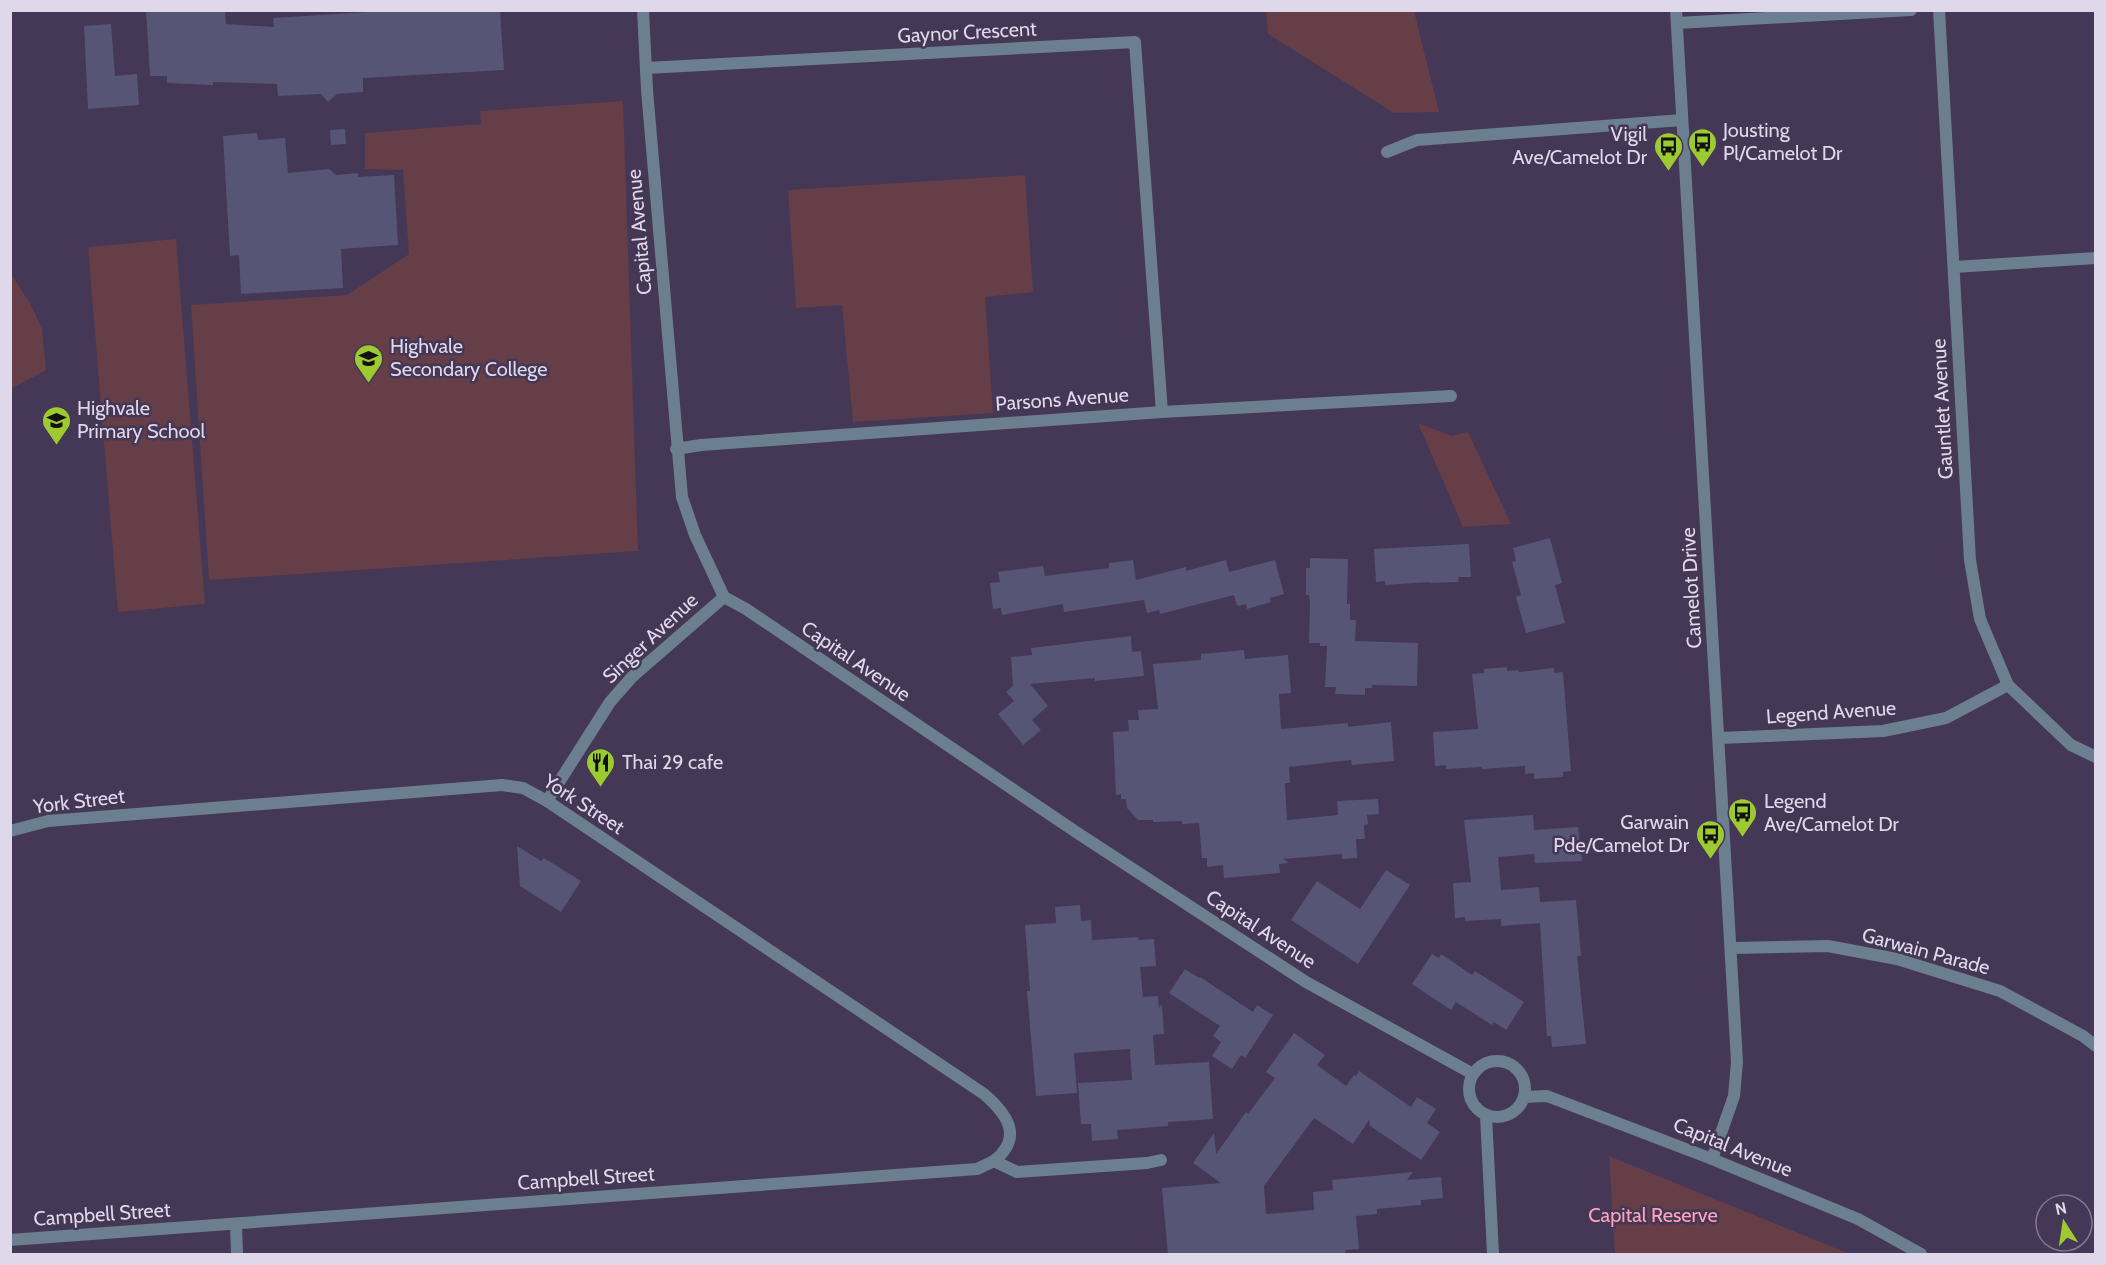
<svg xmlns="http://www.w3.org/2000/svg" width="2106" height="1265" font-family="Cabin,sans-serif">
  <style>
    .green { fill: #653e47 }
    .building { fill: #565576 }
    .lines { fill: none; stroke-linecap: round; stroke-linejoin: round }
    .street { stroke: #6b7f91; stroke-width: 12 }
    .labels { text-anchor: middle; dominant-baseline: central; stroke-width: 5; stroke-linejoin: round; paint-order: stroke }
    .street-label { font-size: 20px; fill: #dfd7ea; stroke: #453756 }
    .poi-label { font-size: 20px; fill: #dfd7ea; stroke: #453756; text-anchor: start }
    .park-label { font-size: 20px; fill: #ffa3b8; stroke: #453756 }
  </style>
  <rect width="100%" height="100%" fill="#453756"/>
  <g class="green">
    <path d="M 1266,11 L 1414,11 L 1439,112 L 1394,113 L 1268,34 Z"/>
    <path d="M 623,101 L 638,551 L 209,580 L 191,305 L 347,295 L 409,254 L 403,170 L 365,169 L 365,133 L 481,124 L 480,111 Z"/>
    <path d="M 1025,175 L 1033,292 L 985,297 L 993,413 L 853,422 L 842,305 L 796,308 L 788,190 Z"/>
    <path d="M 176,239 L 205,604 L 118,612 L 88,247 Z"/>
    <path d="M 11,277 L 13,277 L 31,305 L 42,329 L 46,370 L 11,389 Z"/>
    <path d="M 1418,423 L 1451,436 L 1468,432 L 1511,524 L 1463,527 Z"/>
    <path d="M 1609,1156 L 1850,1254 L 1615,1254 Z"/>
  </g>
  <g class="building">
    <path d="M 146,10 L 225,10 L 226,24 L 274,27 L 273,18 L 398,10 L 500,10 L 504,70 L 363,78 L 363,92 L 337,94 L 328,102 L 321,94 L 278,96 L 277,84 L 213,82 L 213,85 L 167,83 L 167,76 L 150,76 Z"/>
    <path d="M 111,24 L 115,76 L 137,74 L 139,105 L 88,109 L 84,26 Z"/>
    <path d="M 345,129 L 346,144 L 331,145 L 330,130 Z"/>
    <path d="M 257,133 L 258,140 L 285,138 L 288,173 L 329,169 L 336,175 L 358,173 L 358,177 L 394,175 L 398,245 L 341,249 L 343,288 L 241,294 L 239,255 L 230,256 L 223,136 Z"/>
    <path d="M 1550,538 L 1562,583 L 1555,585 L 1565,623 L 1526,633 L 1516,597 L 1521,595 L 1512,562 L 1516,561 L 1513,548 Z"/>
    <path d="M 1469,544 L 1471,577 L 1459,577 L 1458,582 L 1430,583 L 1430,582 L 1385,585 L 1385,581 L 1376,582 L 1374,549 Z"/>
    <path d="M 1310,558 L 1348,559 L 1347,604 L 1350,604 L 1350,620 L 1356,620 L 1355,641 L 1418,643 L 1417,686 L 1372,685 L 1372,688 L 1365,688 L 1365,695 L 1335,694 L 1336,687 L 1325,687 L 1327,646 L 1320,646 L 1320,643 L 1309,643 L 1310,603 L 1309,595 L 1306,595 L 1306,568 L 1310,568 Z"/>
    <path d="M 1133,560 L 1136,580 L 1186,567 L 1186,571 L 1226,560 L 1229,572 L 1275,560 L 1284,594 L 1270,598 L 1271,602 L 1247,609 L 1246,604 L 1237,606 L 1234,595 L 1160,614 L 1159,610 L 1147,613 L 1144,600 L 1064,612 L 1063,604 L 1002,615 L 1001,608 L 993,609 L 990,583 L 1000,582 L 998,572 L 1043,566 L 1045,576 L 1109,568 L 1109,563 Z"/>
    <path d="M 1131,636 L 1132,652 L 1141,651 L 1144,676 L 1095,681 L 1095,678 L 1030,684 L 1048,706 L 1032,720 L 1041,730 L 1023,745 L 998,714 L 1014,701 L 1006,692 L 1013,686 L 1011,657 L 1032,655 L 1031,648 Z"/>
    <path d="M 1244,650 L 1245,659 L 1288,655 L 1291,693 L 1279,694 L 1281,729 L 1348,723 L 1348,727 L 1391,722 L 1394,761 L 1352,765 L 1351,760 L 1289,767 L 1290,783 L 1285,783 L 1287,820 L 1338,815 L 1337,801 L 1378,799 L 1379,814 L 1367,815 L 1368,824 L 1364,825 L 1365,839 L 1356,839 L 1357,858 L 1342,859 L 1342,854 L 1283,859 L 1289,863 L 1279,864 L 1280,873 L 1224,878 L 1223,865 L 1207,867 L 1207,858 L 1202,858 L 1199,823 L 1182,824 L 1182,821 L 1153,822 L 1153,820 L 1138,820 L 1127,808 L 1126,799 L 1121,799 L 1121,794 L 1116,795 L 1113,732 L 1129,731 L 1128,720 L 1139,720 L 1138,710 L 1158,709 L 1153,664 L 1201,660 L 1201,654 Z"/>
    <path d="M 1507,667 L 1507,671 L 1518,670 L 1519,672 L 1554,668 L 1554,673 L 1563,672 L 1571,771 L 1563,772 L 1563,777 L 1534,779 L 1534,773 L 1525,774 L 1525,766 L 1482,769 L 1481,767 L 1446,769 L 1446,765 L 1435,766 L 1433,732 L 1478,729 L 1472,674 L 1484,673 L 1484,669 Z"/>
    <path d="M 1533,815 L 1534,830 L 1578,827 L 1582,861 L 1535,863 L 1534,854 L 1498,857 L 1501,890 L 1539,887 L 1540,902 L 1576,900 L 1581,956 L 1577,956 L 1586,1044 L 1552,1047 L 1551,1036 L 1547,1036 L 1540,923 L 1501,926 L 1501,919 L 1465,921 L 1465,917 L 1455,918 L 1453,883 L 1471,882 L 1464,820 Z"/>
    <path d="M 517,846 L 541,861 L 544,858 L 581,881 L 561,912 L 520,886 Z"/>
    <path d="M 1386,870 L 1410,885 L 1358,964 L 1291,920 L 1317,881 L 1360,909 Z"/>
    <path d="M 1080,905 L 1081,921 L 1091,920 L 1092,940 L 1138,937 L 1139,940 L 1154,939 L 1156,966 L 1140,967 L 1143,997 L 1158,996 L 1159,1008 L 1162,1004 L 1164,1034 L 1153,1035 L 1155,1065 L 1209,1062 L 1213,1119 L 1168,1122 L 1168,1126 L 1117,1130 L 1118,1139 L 1092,1141 L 1091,1124 L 1081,1124 L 1078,1083 L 1132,1080 L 1130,1049 L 1074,1053 L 1077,1093 L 1036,1096 L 1027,991 L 1030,991 L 1025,925 L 1056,923 L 1055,907 Z"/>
    <path d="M 1432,954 L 1439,958 L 1441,954 L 1472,975 L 1475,971 L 1524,1002 L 1506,1030 L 1494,1022 L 1492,1025 L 1456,1002 L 1451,1010 L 1412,984 Z"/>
    <path d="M 1185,969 L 1199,978 L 1200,977 L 1253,1012 L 1257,1005 L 1273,1015 L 1245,1058 L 1241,1055 L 1232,1069 L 1212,1056 L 1221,1042 L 1213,1036 L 1220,1026 L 1169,993 Z"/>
    <path d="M 1294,1033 L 1325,1055 L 1317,1065 L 1346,1086 L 1354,1075 L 1356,1076 L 1359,1071 L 1411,1107 L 1417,1097 L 1436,1109 L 1427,1123 L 1440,1132 L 1421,1160 L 1370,1126 L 1369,1120 L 1353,1144 L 1314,1118 L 1264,1186 L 1266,1214 L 1314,1210 L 1313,1192 L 1333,1190 L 1332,1180 L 1413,1172 L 1407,1180 L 1441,1177 L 1443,1198 L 1421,1200 L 1421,1205 L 1377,1209 L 1377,1214 L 1356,1216 L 1359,1249 L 1345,1250 L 1346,1254 L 1168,1254 L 1162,1188 L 1221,1183 L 1193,1163 L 1214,1133 L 1216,1154 L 1246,1112 L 1248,1114 L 1275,1078 L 1266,1072 Z"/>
  </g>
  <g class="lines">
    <g class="street">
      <path d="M 643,10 L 647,90 L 682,497 L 695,535 L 724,597 L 746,609 L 1076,832 L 1306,982 L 1473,1074"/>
      <path d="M 1676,10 L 1737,1062 L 1734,1096 L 1712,1159"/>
      <path d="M 1939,10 L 1970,560 L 1980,619 L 2008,685 L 2071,745 L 2096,757"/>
      <path d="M 1677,23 L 1911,10"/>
      <path d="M 646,68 L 1135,42 L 1162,412"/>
      <path d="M 1387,152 L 1417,140 L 1682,120"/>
      <path d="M 1954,267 L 2096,258"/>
      <path d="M 676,449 L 701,445 L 1162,412 L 1451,396"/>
      <path d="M 1720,738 L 1883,731 L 1946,718 L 2008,685"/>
      <path d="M 547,801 L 610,702 L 632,677 L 724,597"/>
      <path d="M 10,831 L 48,821 L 502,785 L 523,788 L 547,801 L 984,1094 C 1007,1114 1024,1137 994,1161"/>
      <path d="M 1732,948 L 1828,946 L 1897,959 L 2000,991 L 2083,1036 L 2096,1046"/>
      <circle cx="1497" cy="1089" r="28"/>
      <path d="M 1524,1097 L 1547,1096 L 1712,1159 L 1858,1219 L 1921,1254"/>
      <path d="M 1486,1115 L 1493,1254"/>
      <path d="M 236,1224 L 237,1254"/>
      <path d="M 10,1240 L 977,1169 L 994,1161 L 1017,1172 L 1147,1163 L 1161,1160"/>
    </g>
  </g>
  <defs>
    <symbol id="bus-pin" viewBox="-11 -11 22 30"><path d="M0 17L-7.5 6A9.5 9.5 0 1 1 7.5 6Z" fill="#9dca30" stroke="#453756"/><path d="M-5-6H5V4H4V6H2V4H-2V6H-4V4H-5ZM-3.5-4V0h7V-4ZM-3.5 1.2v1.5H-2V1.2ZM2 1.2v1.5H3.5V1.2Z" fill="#111"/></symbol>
    <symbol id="school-pin" viewBox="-11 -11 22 30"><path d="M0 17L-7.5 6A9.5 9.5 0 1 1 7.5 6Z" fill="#9dca30" stroke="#453756"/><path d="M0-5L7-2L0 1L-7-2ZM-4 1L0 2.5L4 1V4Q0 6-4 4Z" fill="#111"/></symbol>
    <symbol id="restaurant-pin" viewBox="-11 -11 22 30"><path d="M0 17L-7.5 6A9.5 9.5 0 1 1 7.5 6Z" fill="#9dca30" stroke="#453756"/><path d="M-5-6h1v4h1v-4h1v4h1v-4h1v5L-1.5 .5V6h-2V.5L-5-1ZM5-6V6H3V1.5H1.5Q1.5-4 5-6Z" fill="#111"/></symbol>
  </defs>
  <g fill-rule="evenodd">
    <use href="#bus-pin" x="1686" y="126" width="33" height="45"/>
    <use href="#bus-pin" x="1652" y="130" width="33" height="45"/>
    <use href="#school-pin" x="352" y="342" width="33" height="45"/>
    <use href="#school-pin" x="40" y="404" width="33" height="45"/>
    <use href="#restaurant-pin" x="584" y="746" width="33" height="45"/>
    <use href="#bus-pin" x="1726" y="796" width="33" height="45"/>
    <use href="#bus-pin" x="1694" y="818" width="33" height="45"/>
  </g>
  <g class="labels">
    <g class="street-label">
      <text transform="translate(967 32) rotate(-3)">Gaynor Crescent</text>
      <text transform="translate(639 232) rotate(-95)">Capital Avenue</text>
      <text transform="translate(1062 399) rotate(-4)">Parsons Avenue</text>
      <text transform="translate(1942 409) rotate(-93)">Gauntlet Avenue</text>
      <text transform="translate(1691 588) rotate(-93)">Camelot Drive</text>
      <text transform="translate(650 638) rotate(-43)">Singer Avenue</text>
      <text transform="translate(856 661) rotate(34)">Capital Avenue</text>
      <text transform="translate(1831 712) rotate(-4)">Legend Avenue</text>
      <text transform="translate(79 801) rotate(-7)">York Street</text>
      <text transform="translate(584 804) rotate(33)">York Street</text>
      <text transform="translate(1261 929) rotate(33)">Capital Avenue</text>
      <text transform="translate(1926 951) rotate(15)">Garwain Parade</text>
      <text transform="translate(1733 1147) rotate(22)">Capital Avenue</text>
      <text transform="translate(586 1178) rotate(-4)">Campbell Street</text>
      <text transform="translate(102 1214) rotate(-4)">Campbell Street</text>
    </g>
    <g class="poi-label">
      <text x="1723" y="130">Jousting<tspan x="1723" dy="23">Pl/Camelot Dr</tspan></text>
      <text x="1647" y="134" text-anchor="end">Vigil<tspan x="1647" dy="23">Ave/Camelot Dr</tspan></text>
      <text x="390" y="346">Highvale<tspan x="390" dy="23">Secondary College</tspan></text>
      <text x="77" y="408">Highvale<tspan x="77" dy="23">Primary School</tspan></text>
      <text x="622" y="762">Thai 29 cafe</text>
      <text x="1764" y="801">Legend<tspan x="1764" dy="23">Ave/Camelot Dr</tspan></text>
      <text x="1689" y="822" text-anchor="end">Garwain<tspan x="1689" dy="23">Pde/Camelot Dr</tspan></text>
    </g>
    <g class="park-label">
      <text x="1653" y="1215">Capital Reserve</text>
    </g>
  </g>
  <rect width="2106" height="1265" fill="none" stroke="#dfd7ea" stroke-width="24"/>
  <g transform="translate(2064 1223) rotate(348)"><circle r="28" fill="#453756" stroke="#837791" stroke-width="1.5"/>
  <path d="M0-4.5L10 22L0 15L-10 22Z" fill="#9dca30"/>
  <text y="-9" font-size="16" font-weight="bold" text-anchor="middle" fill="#dfd7ea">N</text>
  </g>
</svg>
